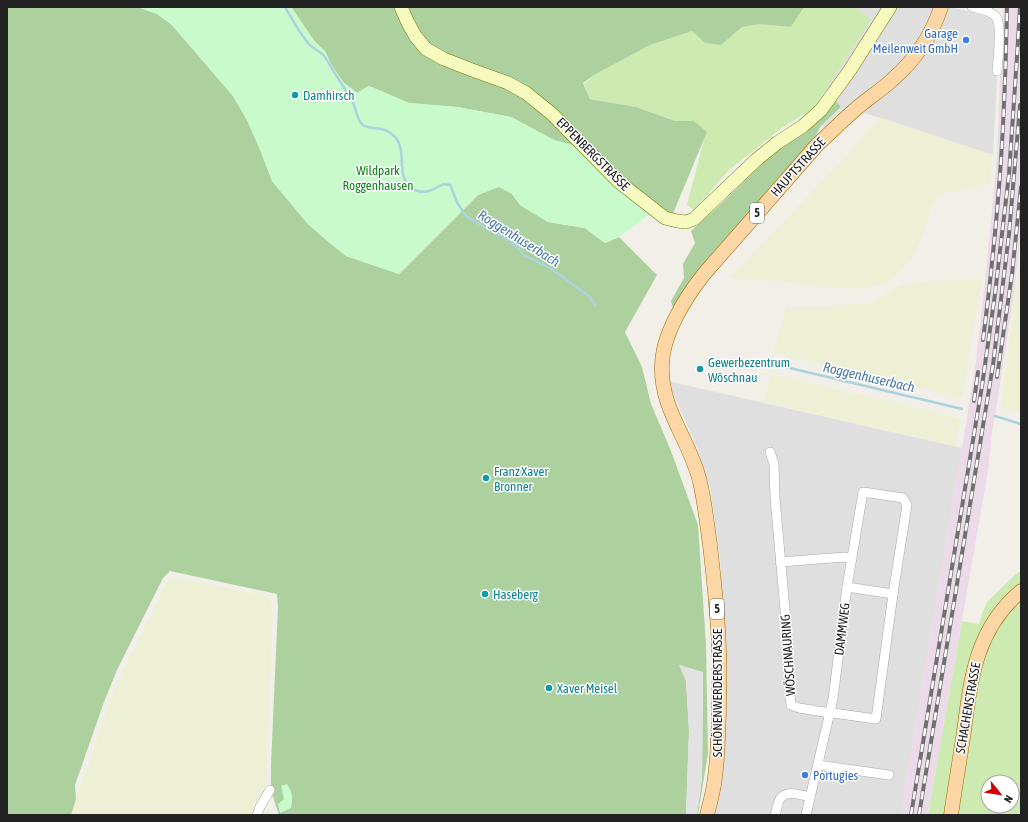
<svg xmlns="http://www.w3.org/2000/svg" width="1028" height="822" font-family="'Asap Condensed',sans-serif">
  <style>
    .residential { fill: #e0dfdf }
    .industrial { fill: #ebdbe8 }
    .farmland { fill: #eef0d5 }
    .grass { fill: #cdebb0; fill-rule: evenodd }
    .forest { fill: #add19e }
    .park { fill: #c8facc }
    .parking { fill: #e2e2e2 }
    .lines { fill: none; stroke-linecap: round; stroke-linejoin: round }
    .stream { stroke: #aad3df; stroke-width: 2.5 }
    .street-casing { stroke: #a9a9a9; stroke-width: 10 }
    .secondary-casing { stroke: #707d05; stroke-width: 14 }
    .primary-casing { stroke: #a06b00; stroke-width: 15 }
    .street { stroke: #fff; stroke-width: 9 }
    .secondary { stroke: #f7fabf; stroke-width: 13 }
    .primary { stroke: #fcd6a4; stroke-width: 14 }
    .rail-casing { stroke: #707070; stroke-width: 4 }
    .rail { stroke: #fff; stroke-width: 2.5; stroke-dasharray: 8; stroke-linecap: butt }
    .shop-dot { fill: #3f7fe0; stroke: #fff; stroke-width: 1.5 }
    .culture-dot { fill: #0f9aa8; stroke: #fff; stroke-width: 1.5 }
    .labels { text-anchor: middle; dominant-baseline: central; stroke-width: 3; stroke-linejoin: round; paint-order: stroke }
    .shield { fill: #fff; stroke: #646464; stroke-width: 1 }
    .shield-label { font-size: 12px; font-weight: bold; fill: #222 }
    .shop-label { font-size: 13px; fill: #366cbe; stroke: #fff; text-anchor: end }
    .culture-label { font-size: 13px; fill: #0d838f; stroke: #fff; text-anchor: start }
    .street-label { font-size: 13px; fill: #222; stroke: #fff }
    .park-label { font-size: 13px; fill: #0c8416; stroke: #fff }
    .water-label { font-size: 14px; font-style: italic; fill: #4a7aab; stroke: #fff }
  </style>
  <rect width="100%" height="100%" fill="#f2efe9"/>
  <g class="residential">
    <path d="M 854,7 L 950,7 L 994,17 L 999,38 L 993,155 L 881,118 L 841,107 L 825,90 L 871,19 Z"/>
    <path d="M 668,381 L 962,448 L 901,815 L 713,815 L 720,792 L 724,755 L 725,662 L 720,556 L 710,487 L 698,450 Z"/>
  </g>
  <path class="industrial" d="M 1003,7 L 1021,7 L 1021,231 L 1014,294 L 998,397 L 992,432 L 988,471 L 928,815 L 901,815 L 975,369 L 986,274 L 997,157 Z"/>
  <g class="farmland">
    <path d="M 881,118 L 993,155 L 990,184 L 943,193 L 932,203 L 926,228 L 914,255 L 888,283 L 858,289 L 757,280 L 731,277 Z"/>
    <path d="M 1021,248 L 1021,414 L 1001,409 Z"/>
    <path d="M 982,278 L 962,398 L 773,353 L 786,307 L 831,307 L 874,302 L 901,285 Z"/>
    <path d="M 771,374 L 960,418 L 956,446 L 764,402 Z"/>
    <path d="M 170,579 L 179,579 L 259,594 L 270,598 L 273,612 L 266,783 L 262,798 L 260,810 L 271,811 L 273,815 L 71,815 L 109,704 L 122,672 L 165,586 Z"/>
  </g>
  <g class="grass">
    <path d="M 804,7 L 854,7 L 871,19 L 815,107 L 782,128 L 729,170 L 694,210 L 687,205 L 706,132 L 694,121 L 675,121 L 636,107 L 590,99 L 584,84 L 594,75 L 650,45 L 692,31 L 705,43 L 721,45 L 742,27 L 760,24 L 791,27 Z"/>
    <path d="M 1021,571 L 1021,586 L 990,619 L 947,815 L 928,815 L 962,621 L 979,624 L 983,611 L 987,602 L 1016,574 Z"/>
    <path d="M 1021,597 L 1021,815 L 956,815 L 976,683 L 983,651 L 995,630 ZM 988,782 L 1012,782 L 1012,806 L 988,806 Z"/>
  </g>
  <g class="forest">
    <path d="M 7,7 L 138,7 L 157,14 L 172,25 L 233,96 L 247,120 L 261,152 L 272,181 L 307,223 L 325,239 L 346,256 L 399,274 L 478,195 L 499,186 L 512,194 L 520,205 L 548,222 L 585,228 L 605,243 L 619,237 L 657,275 L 625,332 L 642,367 L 651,404 L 671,451 L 698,525 L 706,645 L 708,753 L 698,815 L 697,815 L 702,778 L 703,673 L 680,665 L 686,681 L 689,731 L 686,815 L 279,815 L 271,791 L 271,764 L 278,607 L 277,594 L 170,571 L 163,578 L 117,670 L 104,702 L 75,785 L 76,799 L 71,815 L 7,815 Z"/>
    <path d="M 291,7 L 804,7 L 791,27 L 760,24 L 742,27 L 721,45 L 705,43 L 692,31 L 650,45 L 594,75 L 583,83 L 590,99 L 636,107 L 675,121 L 694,121 L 707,132 L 672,216 L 576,146 L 554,140 L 511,117 L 457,107 L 409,103 L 369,86 L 357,93 L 343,82 L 332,66 L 325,51 L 315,42 Z"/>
    <path d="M 835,100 L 841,107 L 821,126 L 815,137 L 703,265 L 673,308 L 671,301 L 684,278 L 683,264 L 695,243 L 691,231 L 720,205 L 776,150 L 819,121 Z"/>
  </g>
  <g class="park">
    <path d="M 138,7 L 291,7 L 315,42 L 325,51 L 332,66 L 343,82 L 357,93 L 369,86 L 409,103 L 457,107 L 511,117 L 554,140 L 576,146 L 651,214 L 619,237 L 605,243 L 585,228 L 548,222 L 520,205 L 512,194 L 499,187 L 478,195 L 399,274 L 346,256 L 325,239 L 307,223 L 272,181 L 261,152 L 247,120 L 233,96 L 172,25 L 157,14 Z"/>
    <path d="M 287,784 C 293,793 293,798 291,808 L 280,813 L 278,804 L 284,799 L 281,786 Z"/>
  </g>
  <g class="parking">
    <path d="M 857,93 L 860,96 L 823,129 L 821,126 Z"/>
    <path d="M 679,665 L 703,672 L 702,778 L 697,815 L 686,815 L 689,731 L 686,681 Z"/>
  </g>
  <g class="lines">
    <g class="stream">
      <path d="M 285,7 C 292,19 299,32 308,43 C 312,48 320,51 324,56 C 328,61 331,67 334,72 C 340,81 346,91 352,100 C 356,108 356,119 363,125 C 368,129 375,127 381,129 C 386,130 393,134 396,138 C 407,152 396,174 410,187 C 421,196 432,191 443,184 L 450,185 L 458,204 L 466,216 L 512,243 L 521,251 L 524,255 L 553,270 L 590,297 L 595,305"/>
      <path d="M 773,364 L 962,409"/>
      <path d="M 995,416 L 1021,424"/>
    </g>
    <defs>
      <g id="street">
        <path d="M 972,7 C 980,9 990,10 996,17 C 1002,24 998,60 997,71"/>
        <path d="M 770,452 L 774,464 L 775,498 L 786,621 L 790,694 L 791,705 L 799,708 L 830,713 L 833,713 L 876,719 L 893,594 L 907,505 L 903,498 L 863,492 L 847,587 L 833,699 C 824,738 815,776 806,815"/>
        <path d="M 780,562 L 845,557 L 852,559"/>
        <path d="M 847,587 L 893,594"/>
        <path d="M 818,765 L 889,775"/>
        <path d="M 257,815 L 260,807 L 270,790"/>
        <path d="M 775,815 C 777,810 777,804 780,799 C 786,789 801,795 810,797"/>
      </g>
      <path id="secondary" d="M 401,7 L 408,23 L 416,37 L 426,49 L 444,59 L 472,70 L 508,83 L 526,93 L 552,114 L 619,182 L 665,218 L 677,221 L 686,222 L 694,219 L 756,160 L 777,143 L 803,126 L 821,110 L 850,70 L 890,7"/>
      <g id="primary">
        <path d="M 707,815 C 710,802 714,790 715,777 C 718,756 718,734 719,714 C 719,692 720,671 719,650 C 718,615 714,580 710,545 C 707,524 705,503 700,482 C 691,442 660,409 662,366 C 662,335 685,298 704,274 L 817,145 C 831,132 844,119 858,107 C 869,98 881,90 892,80 C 914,61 932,35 941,7"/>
        <path d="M 951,815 C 955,787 960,759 964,731 C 971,677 976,629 1021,591"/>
      </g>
    </defs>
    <use href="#street" class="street-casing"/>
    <use href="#secondary" class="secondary-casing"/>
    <use href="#primary" class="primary-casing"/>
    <use href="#street" class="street"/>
    <use href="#secondary" class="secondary"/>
    <use href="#primary" class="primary"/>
    <defs>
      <g id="rail">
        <path d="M 983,340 C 990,285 996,229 1000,174 C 1004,118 1006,63 1007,7"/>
        <path d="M 997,377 L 1012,274 L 1021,187"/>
        <path d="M 974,401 L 978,372"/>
        <path d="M 911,815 L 982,386 L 995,294 L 1009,174 L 1017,57 L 1020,7"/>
        <path d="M 919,815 L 993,365 L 1009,234 L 1020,105"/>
      </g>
    </defs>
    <use href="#rail" class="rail-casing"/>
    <use href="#rail" class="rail"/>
  </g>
  <g class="shop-dot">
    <circle cx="966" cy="40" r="4"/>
    <circle cx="805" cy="775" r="4"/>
  </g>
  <g class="culture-dot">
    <circle cx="295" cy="95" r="4"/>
    <circle cx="700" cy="369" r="4"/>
    <circle cx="486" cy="478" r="4"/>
    <circle cx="485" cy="594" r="4"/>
    <circle cx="549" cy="688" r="4"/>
  </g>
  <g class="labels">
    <g class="shield">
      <rect x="750" y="203" width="14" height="20" rx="3"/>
      <rect x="710" y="599" width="14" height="20" rx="3"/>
    </g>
    <g class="shield-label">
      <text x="757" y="213">5</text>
      <text x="717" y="609">5</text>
    </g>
    <g class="shop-label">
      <text x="958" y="33">Garage<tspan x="958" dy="15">Meilenweit GmbH</tspan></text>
      <text x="813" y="775" text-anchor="start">Portugies</text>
    </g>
    <g class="culture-label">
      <text x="303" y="95">Damhirsch</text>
      <text x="708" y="362">Gewerbezentrum<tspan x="708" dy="15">Wöschnau</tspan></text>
      <text x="494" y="471">Franz Xaver<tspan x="494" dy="15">Bronner</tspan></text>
      <text x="493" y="594">Haseberg</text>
      <text x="557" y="688">Xaver Meisel</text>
    </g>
    <g class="street-label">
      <text transform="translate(593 154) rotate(45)">EPPENBERGSTRASSE</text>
      <text transform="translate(798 167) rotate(-48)">HAUPTSTRASSE</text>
      <text transform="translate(842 629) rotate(-83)">DAMMWEG</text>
      <text transform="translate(788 655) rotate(-94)">WÖSCHNAURING</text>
      <text transform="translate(717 693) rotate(-90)">SCHÖNENWERDERSTRASSE</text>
      <text transform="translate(968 708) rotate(-80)">SCHACHENSTRASSE</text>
    </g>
    <g class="park-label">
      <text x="378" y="170">Wildpark<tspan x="378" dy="15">Roggenhausen</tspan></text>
    </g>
    <g class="water-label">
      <text transform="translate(519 238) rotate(32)">Roggenhuserbach</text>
      <text transform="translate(869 377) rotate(13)">Roggenhuserbach</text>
    </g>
  </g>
  <rect width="1028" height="822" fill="none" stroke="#222222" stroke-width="16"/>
  <g transform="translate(1000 794) rotate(120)"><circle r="19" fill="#ffffff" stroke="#a7a7a7"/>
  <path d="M0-3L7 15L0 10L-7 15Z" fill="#d40000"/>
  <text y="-6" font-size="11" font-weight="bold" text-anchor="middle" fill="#222222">N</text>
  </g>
</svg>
